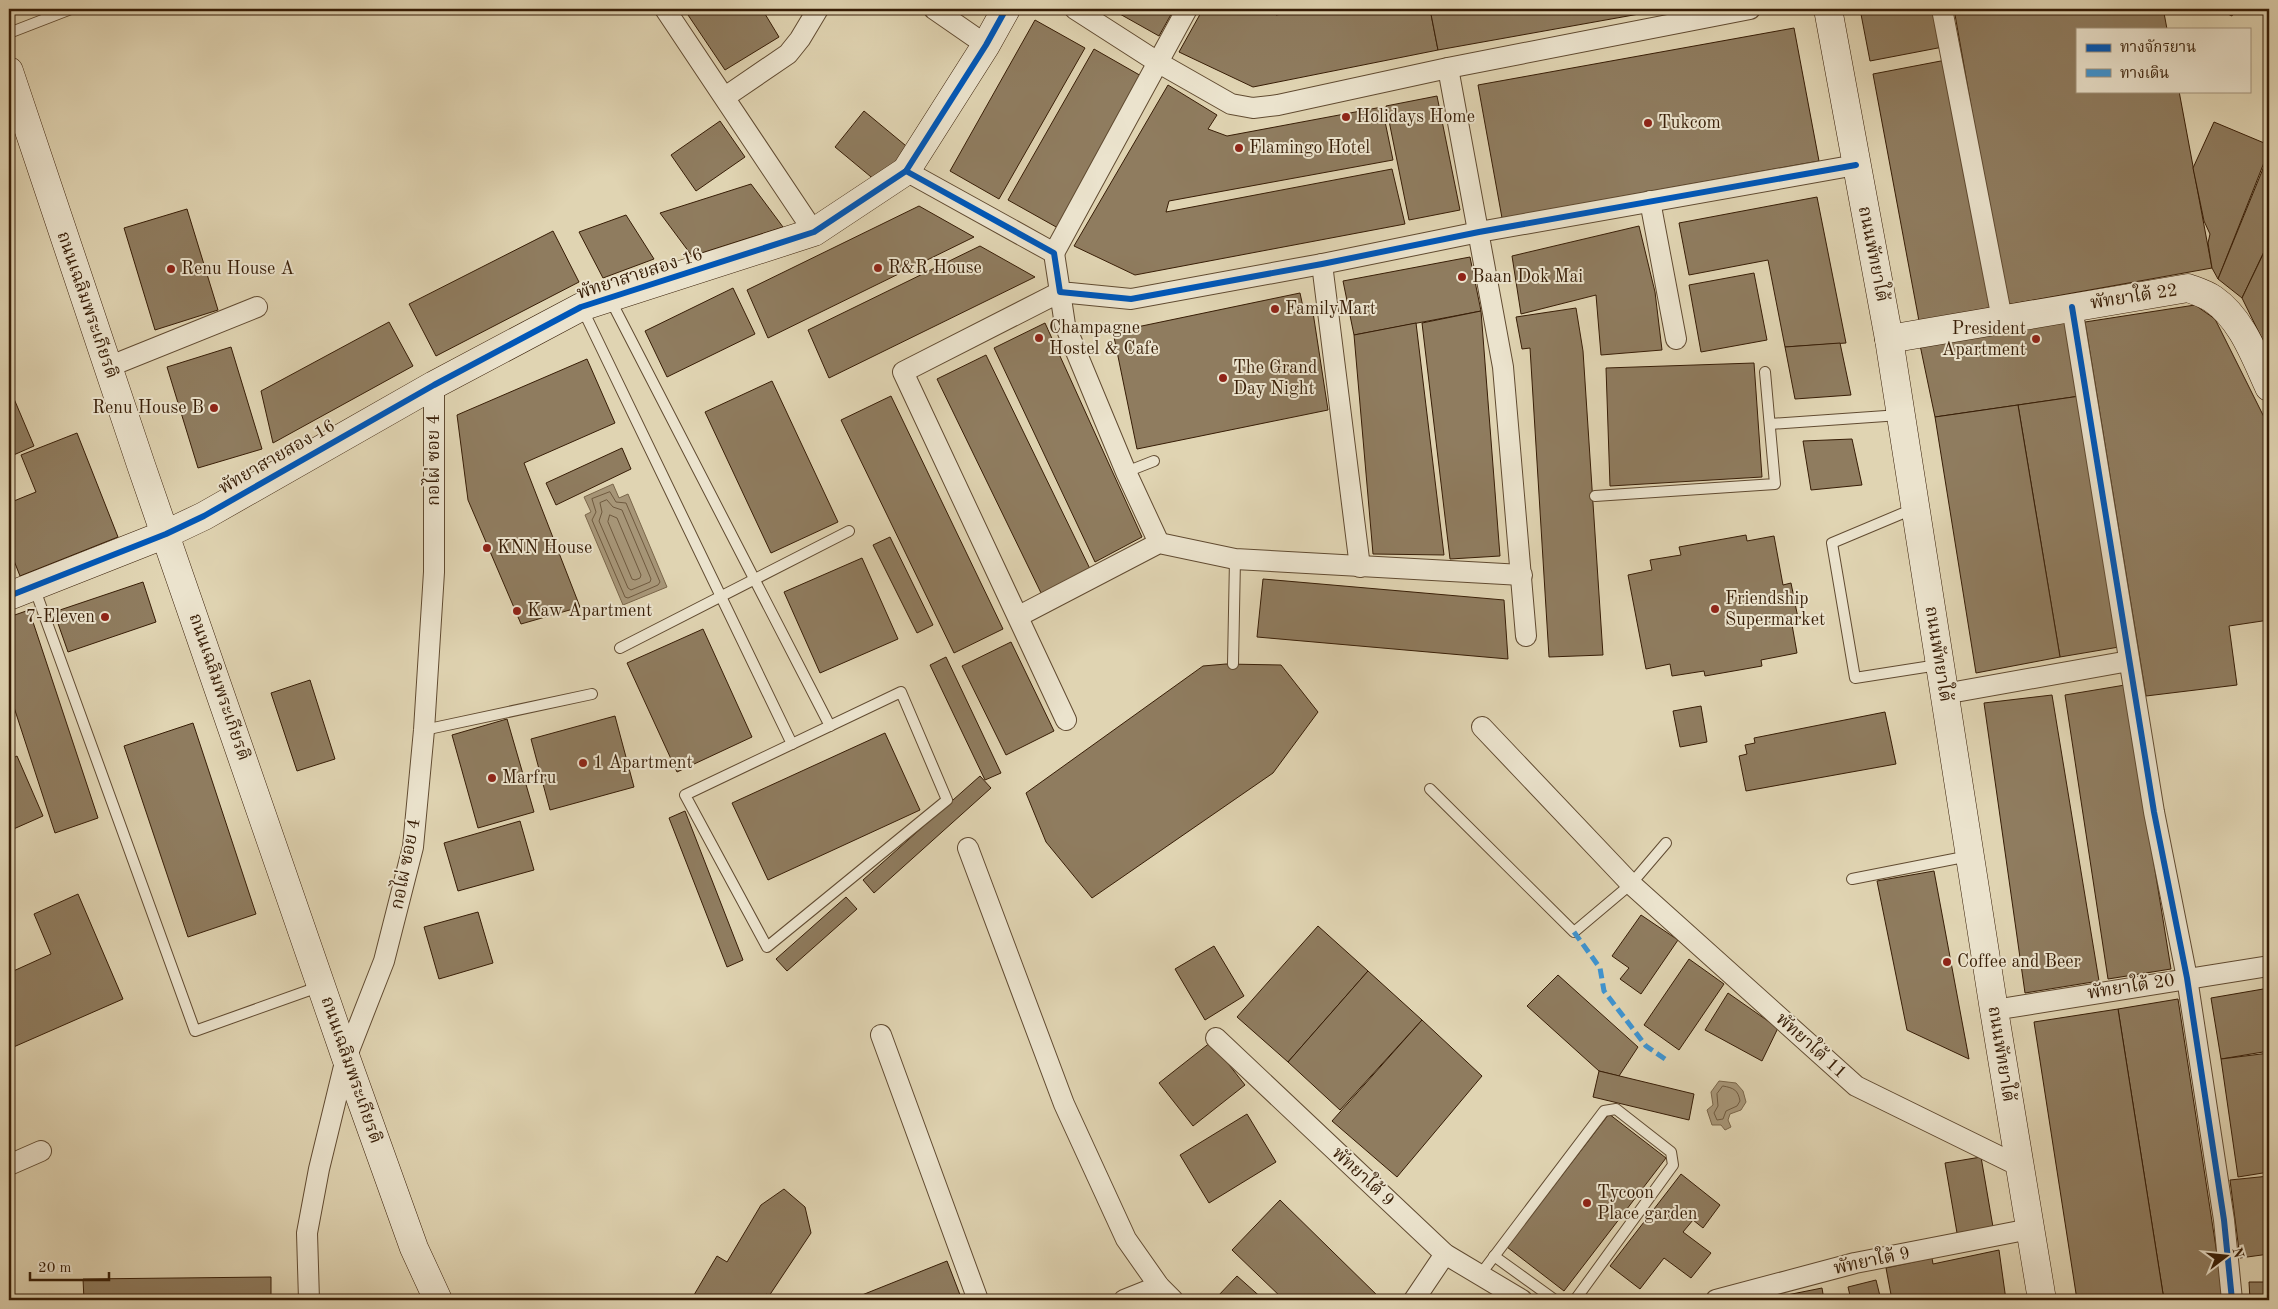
<svg xmlns="http://www.w3.org/2000/svg" width="2278" height="1309" font-family="'Old Standard TT','Noto Serif Thai',serif">
  <style>
    .water { fill: #a79678; stroke: #7a664a }
    .lines { fill: none; stroke-linecap: round; stroke-linejoin: round }
    .shore { stroke: #6f5a3f; stroke-width: 1 }
    .building { fill: #8f7c5f; stroke: #371d06 }
    .lane-casing { stroke: #614b31; stroke-width: 12 }
    .street-casing { stroke: #614b31; stroke-width: 22 }
    .secondary-casing { stroke: #371d06; stroke-width: 29 }
    .lane { stroke: #ebe3cd; stroke-width: 10 }
    .street { stroke: #ebe3cd; stroke-width: 20 }
    .secondary { stroke: #ebe3cd; stroke-width: 28 }
    .quiet { stroke: #3e94d1; stroke-width: 5; stroke-dasharray: 10 5; stroke-linecap: butt }
    .cycleway-casing { stroke: #ebe3cd; stroke-width: 9 }
    .cycleway { stroke: #0057b8; stroke-width: 6 }
    .poi-dot { fill: #8f2418; stroke: #ebe3cd; stroke-width: 2 }
    .labels { text-anchor: middle; dominant-baseline: central; stroke-width: 4; stroke-linejoin: round; paint-order: stroke }
    .poi-label { font-size: 18px; fill: #371d06; stroke: #ebe3cd; text-anchor: start }
    .street-label { font-size: 18px; fill: #371d06; stroke: #ebe3cd }
  </style>
  <rect width="100%" height="100%" fill="#e0d4b2"/>
  <filter id="stains"><feTurbulence type="fractalNoise" baseFrequency=".004" numOctaves="4"/><feColorMatrix values="0 0 0 0 .2 0 0 0 0 .09 0 0 0 0 .02 0 0 0 .5 -.17"/></filter>
  <radialGradient id="worn" r=".72"><stop offset=".6" stop-color="#630" stop-opacity="0"/><stop offset="1" stop-color="#630" stop-opacity=".3"/></radialGradient>
  <g class="water">
    <path d="M 613,484 L 619,498 L 628,494 L 667,587 L 623,605 L 585,515 L 591,512 L 584,497 Z"/>
    <path d="M 1719,1081 L 1736,1083 L 1743,1091 L 1746,1102 L 1741,1110 L 1730,1114 L 1728,1120 L 1731,1127 L 1725,1130 L 1721,1125 L 1712,1125 L 1707,1110 L 1713,1105 L 1711,1092 Z"/>
  </g>
  <g class="lines">
    <g class="shore">
      <path d="M 610,492 L 616,502 L 626,503 L 660,582 L 658,585 L 628,598 L 625,597 L 592,520 L 596,512 L 592,499 Z"/>
      <path d="M 607,500 L 613,507 L 622,510 L 651,579 L 650,582 L 631,590 L 628,588 L 599,521 L 602,512 L 600,503 Z"/>
      <path d="M 610,515 L 617,518 L 641,575 L 640,578 L 635,580 L 632,579 L 608,522 Z"/>
      <path d="M 1723,1086 C 1734,1088 1738,1090 1740,1101 L 1737,1106 L 1726,1111 L 1723,1119 L 1717,1120 L 1714,1113 L 1718,1106 L 1717,1094 Z"/>
    </g>
  </g>
  <g class="building">
    <path d="M 684,9 L 762,9 L 779,37 L 725,70 Z"/>
    <path d="M 1111,9 L 1174,9 L 1159,36 Z"/>
    <path d="M 1203,9 L 1279,9 L 1276,15 L 1310,9 L 1430,9 L 1438,50 L 1253,87 L 1179,52 Z"/>
    <path d="M 1430,9 L 1667,9 L 1438,50 Z"/>
    <path d="M 1860,9 L 1936,9 L 1943,47 L 1870,61 Z"/>
    <path d="M 1954,9 L 2152,9 L 2164,13 L 2167,29 L 2077,29 L 2077,91 L 2179,91 L 2212,268 L 2006,305 Z"/>
    <path d="M 2217,9 L 2235,9 L 2232,16 Z"/>
    <path d="M 1035,20 L 1085,48 L 999,199 L 950,171 Z"/>
    <path d="M 1794,28 L 1819,161 L 1502,218 L 1478,85 Z"/>
    <path d="M 1094,49 L 1143,77 L 1058,228 L 1008,200 Z"/>
    <path d="M 1946,60 L 1994,307 L 1919,321 L 1873,74 Z"/>
    <path d="M 1168,85 L 1217,115 L 1208,129 L 1227,136 L 1382,107 L 1393,160 L 1169,201 L 1166,212 L 1392,169 L 1405,224 L 1135,275 L 1074,246 Z"/>
    <path d="M 1437,96 L 1460,210 L 1409,220 L 1386,106 Z"/>
    <path d="M 864,111 L 911,150 L 882,186 L 835,147 Z"/>
    <path d="M 720,121 L 745,157 L 696,191 L 671,155 Z"/>
    <path d="M 2214,122 L 2269,145 L 2269,150 L 2218,279 L 2212,268 L 2208,243 L 2210,234 L 2204,221 L 2193,168 Z"/>
    <path d="M 2269,154 L 2269,241 L 2242,298 L 2218,279 Z"/>
    <path d="M 751,184 L 783,227 L 692,256 L 660,213 Z"/>
    <path d="M 1817,197 L 1846,343 L 1785,347 L 1768,260 L 1689,275 L 1679,223 Z"/>
    <path d="M 919,206 L 974,237 L 768,338 L 747,290 Z"/>
    <path d="M 187,209 L 218,310 L 155,330 L 124,228 Z"/>
    <path d="M 626,215 L 654,259 L 603,278 L 579,232 Z"/>
    <path d="M 1639,226 L 1655,292 L 1662,350 L 1601,355 L 1596,295 L 1521,314 L 1512,256 Z"/>
    <path d="M 553,231 L 579,282 L 436,356 L 409,304 Z"/>
    <path d="M 2269,242 L 2269,353 L 2242,298 Z"/>
    <path d="M 980,246 L 1035,277 L 829,378 L 808,330 Z"/>
    <path d="M 1470,257 L 1481,311 L 1354,335 L 1343,281 Z"/>
    <path d="M 1754,273 L 1767,340 L 1701,352 L 1689,285 Z"/>
    <path d="M 733,288 L 755,334 L 667,377 L 645,331 Z"/>
    <path d="M 1300,293 L 1303,307 L 1312,306 L 1328,410 L 1137,449 L 1113,332 Z"/>
    <path d="M 2195,305 L 2215,319 L 2269,427 L 2269,620 L 2229,626 L 2237,685 L 2146,696 L 2085,322 Z"/>
    <path d="M 1576,308 L 1583,351 L 1603,655 L 1549,657 L 1530,348 L 1522,349 L 1516,317 Z"/>
    <path d="M 1481,311 L 1500,556 L 1450,559 L 1422,323 Z"/>
    <path d="M 2068,321 L 2080,396 L 1935,417 L 1920,345 Z"/>
    <path d="M 389,322 L 413,366 L 273,443 L 261,391 Z"/>
    <path d="M 1045,323 L 1142,537 L 1095,562 L 994,348 Z"/>
    <path d="M 1416,323 L 1444,555 L 1373,554 L 1354,335 Z"/>
    <path d="M 1840,343 L 1851,395 L 1795,399 L 1785,347 Z"/>
    <path d="M 231,347 L 262,449 L 198,468 L 167,367 Z"/>
    <path d="M 986,355 L 1092,573 L 1043,597 L 937,379 Z"/>
    <path d="M 587,359 L 615,423 L 524,463 L 580,607 L 521,624 L 468,500 L 457,415 Z"/>
    <path d="M 1754,363 L 1762,477 L 1610,486 L 1606,368 Z"/>
    <path d="M 772,381 L 838,522 L 771,553 L 705,412 Z"/>
    <path d="M 9,387 L 34,446 L 9,457 Z"/>
    <path d="M 891,396 L 1003,629 L 954,653 L 841,420 Z"/>
    <path d="M 2080,396 L 2119,647 L 2060,657 L 2018,405 Z"/>
    <path d="M 2018,405 L 2060,657 L 1976,673 L 1935,417 Z"/>
    <path d="M 77,433 L 118,537 L 20,576 L 9,548 L 9,503 L 36,492 L 21,455 Z"/>
    <path d="M 1852,439 L 1862,485 L 1811,490 L 1803,441 Z"/>
    <path d="M 622,448 L 631,469 L 556,505 L 546,483 Z"/>
    <path d="M 1746,535 L 1747,541 L 1774,536 L 1783,585 L 1791,583 L 1798,618 L 1791,619 L 1797,653 L 1761,660 L 1762,666 L 1705,676 L 1704,671 L 1672,676 L 1670,664 L 1646,669 L 1628,575 L 1652,570 L 1650,560 L 1681,555 L 1679,547 Z"/>
    <path d="M 890,537 L 933,625 L 917,633 L 873,545 Z"/>
    <path d="M 862,558 L 898,639 L 820,673 L 784,592 Z"/>
    <path d="M 1263,579 L 1504,600 L 1508,659 L 1257,637 Z"/>
    <path d="M 143,582 L 156,622 L 68,652 L 54,612 Z"/>
    <path d="M 29,610 L 98,818 L 55,833 L 9,692 L 9,617 Z"/>
    <path d="M 703,629 L 752,737 L 677,772 L 627,663 Z"/>
    <path d="M 1011,642 L 1054,731 L 1006,755 L 962,666 Z"/>
    <path d="M 946,657 L 1001,773 L 985,780 L 930,665 Z"/>
    <path d="M 1226,664 L 1281,665 L 1318,712 L 1273,773 L 1092,898 L 1046,842 L 1026,793 L 1203,666 Z"/>
    <path d="M 310,680 L 335,759 L 297,771 L 271,693 Z"/>
    <path d="M 2125,685 L 2171,969 L 2108,979 L 2065,695 Z"/>
    <path d="M 2052,695 L 2099,981 L 2025,993 L 1984,703 Z"/>
    <path d="M 1701,706 L 1707,742 L 1680,747 L 1673,711 Z"/>
    <path d="M 1885,712 L 1896,764 L 1746,791 L 1739,756 L 1747,754 L 1745,745 L 1755,743 L 1754,738 Z"/>
    <path d="M 615,716 L 634,787 L 550,810 L 531,739 Z"/>
    <path d="M 507,719 L 534,812 L 478,828 L 452,735 Z"/>
    <path d="M 193,723 L 256,914 L 188,937 L 124,746 Z"/>
    <path d="M 885,733 L 920,810 L 768,880 L 732,803 Z"/>
    <path d="M 17,756 L 43,816 L 9,831 L 9,760 Z"/>
    <path d="M 980,776 L 991,788 L 874,893 L 863,880 Z"/>
    <path d="M 685,811 L 743,960 L 727,967 L 669,818 Z"/>
    <path d="M 520,821 L 534,870 L 458,891 L 444,843 Z"/>
    <path d="M 1934,871 L 1969,1059 L 1907,1030 L 1877,881 Z"/>
    <path d="M 78,894 L 123,999 L 9,1049 L 9,973 L 51,954 L 34,914 Z"/>
    <path d="M 846,897 L 857,909 L 787,971 L 776,959 Z"/>
    <path d="M 478,912 L 493,963 L 439,979 L 424,927 Z"/>
    <path d="M 1641,915 L 1678,940 L 1641,994 L 1620,979 L 1629,968 L 1612,956 Z"/>
    <path d="M 1318,926 L 1368,971 L 1288,1062 L 1237,1017 Z"/>
    <path d="M 1214,946 L 1244,996 L 1205,1020 L 1175,969 Z"/>
    <path d="M 1689,959 L 1724,984 L 1679,1050 L 1644,1025 Z"/>
    <path d="M 1368,971 L 1422,1020 L 1340,1110 L 1288,1062 Z"/>
    <path d="M 1558,975 L 1638,1047 L 1619,1076 L 1599,1071 L 1527,1006 Z"/>
    <path d="M 2269,988 L 2269,1051 L 2221,1059 L 2211,998 Z"/>
    <path d="M 1728,993 L 1778,1028 L 1762,1061 L 1705,1030 Z"/>
    <path d="M 2178,999 L 2224,1300 L 2164,1300 L 2118,1009 Z"/>
    <path d="M 2118,1009 L 2164,1300 L 2077,1300 L 2034,1022 Z"/>
    <path d="M 1422,1020 L 1482,1076 L 1397,1177 L 1332,1121 Z"/>
    <path d="M 1211,1042 L 1245,1085 L 1193,1126 L 1159,1083 Z"/>
    <path d="M 2269,1053 L 2269,1172 L 2238,1177 L 2221,1059 Z"/>
    <path d="M 1599,1071 L 1694,1094 L 1689,1120 L 1593,1097 Z"/>
    <path d="M 1247,1114 L 1276,1162 L 1209,1203 L 1180,1155 Z"/>
    <path d="M 1609,1114 L 1666,1158 L 1564,1291 L 1507,1247 Z"/>
    <path d="M 1981,1157 L 1993,1227 L 1957,1233 L 1945,1163 Z"/>
    <path d="M 1681,1174 L 1720,1205 L 1703,1228 L 1693,1220 L 1683,1232 L 1711,1253 L 1691,1278 L 1664,1258 L 1640,1289 L 1610,1266 Z"/>
    <path d="M 2269,1176 L 2269,1254 L 2240,1258 L 2230,1180 Z"/>
    <path d="M 784,1189 L 805,1207 L 811,1233 L 769,1296 L 766,1294 L 761,1300 L 691,1300 L 717,1256 L 727,1262 L 761,1205 Z"/>
    <path d="M 1280,1200 L 1382,1300 L 1284,1300 L 1232,1250 Z"/>
    <path d="M 1999,1250 L 2006,1300 L 1892,1300 L 1886,1268 L 1932,1258 L 1933,1264 Z"/>
    <path d="M 947,1261 L 962,1300 L 859,1300 L 857,1297 Z"/>
    <path d="M 1237,1276 L 1264,1300 L 1220,1300 L 1217,1297 Z"/>
    <path d="M 271,1277 L 271,1300 L 84,1300 L 83,1279 Z"/>
    <path d="M 1876,1280 L 1881,1300 L 1851,1300 L 1848,1287 Z"/>
    <path d="M 2249,1282 L 2269,1282 L 2269,1300 L 2250,1300 Z"/>
    <path d="M 1822,1288 L 1824,1300 L 1788,1300 L 1787,1295 Z"/>
  </g>
  <g class="lines">
    <defs>
      <g id="lane">
        <path d="M 9,33 L 71,9"/>
        <path d="M 610,299 L 830,726"/>
        <path d="M 582,308 L 792,744"/>
        <path d="M 1770,424 L 1900,415"/>
        <path d="M 1126,472 L 1154,461"/>
        <path d="M 1595,496 L 1775,484 L 1765,372"/>
        <path d="M 1913,509 L 1832,543 L 1855,678 L 1938,665"/>
        <path d="M 34,587 L 195,1031 L 321,986"/>
        <path d="M 620,648 L 849,531"/>
        <path d="M 1233,664 L 1235,559"/>
        <path d="M 901,692 L 947,800 L 767,947 L 685,795 Z"/>
        <path d="M 424,730 L 592,694"/>
        <path d="M 1430,789 L 1574,932 L 1631,884 L 1666,843"/>
        <path d="M 1852,879 L 1969,856"/>
        <path d="M 1494,1256 L 1555,1300"/>
        <path d="M 1480,1275 L 1604,1111 L 1616,1109 L 1671,1152 L 1673,1165 L 1575,1300"/>
      </g>
      <g id="street">
        <path d="M 665,9 L 814,232"/>
        <path d="M 934,9 L 986,45"/>
        <path d="M 1075,9 L 1159,63 L 1231,104 L 1253,108 L 1278,105 L 1448,68 L 1750,9"/>
        <path d="M 1942,9 L 2002,319"/>
        <path d="M 1448,68 L 1503,367 L 1526,636"/>
        <path d="M 725,97 L 788,54 L 800,39 L 818,9"/>
        <path d="M 906,171 L 1054,253 L 1060,292 L 1131,299 L 1322,264 L 1479,232 L 1856,165"/>
        <path d="M 1650,201 L 1676,339"/>
        <path d="M 1054,253 L 1187,9"/>
        <path d="M 1322,264 L 1360,567"/>
        <path d="M 2072,307 L 2154,812 L 2187,978 L 2224,1220 L 2232,1300"/>
        <path d="M 108,367 L 257,307"/>
        <path d="M 1019,616 L 1159,543 L 1235,559 L 1522,575"/>
        <path d="M 1944,694 L 2129,661"/>
        <path d="M 1066,720 L 903,372 L 1060,292 L 1065,325 L 1126,472 L 1159,543"/>
        <path d="M 1482,727 L 1631,884 L 1856,1086 L 2019,1166"/>
        <path d="M 968,848 L 1064,1104 L 1126,1239 L 1159,1286 L 1173,1300"/>
        <path d="M 1994,1010 L 2269,966"/>
        <path d="M 881,1035 L 978,1300"/>
        <path d="M 1216,1038 L 1445,1254 L 1522,1300"/>
        <path d="M 9,1165 L 41,1151"/>
        <path d="M 309,1300 L 307,1233 L 319,1169 L 346,1058 L 384,961 L 413,847 L 424,730 L 434,572 L 434,385"/>
        <path d="M 1124,1300 L 1159,1286"/>
        <path d="M 1414,1300 L 1445,1254"/>
        <path d="M 1716,1300 L 1855,1263 L 2030,1229"/>
      </g>
      <g id="secondary">
        <path d="M 1828,9 L 1889,339 L 1994,1010 L 2042,1300"/>
        <path d="M 9,71 L 141,465 L 346,1058 L 414,1248 L 438,1300"/>
        <path d="M 1889,339 L 2188,288 C 2196,291 2206,294 2213,299 C 2242,319 2255,357 2269,387"/>
        <path d="M 9,596 L 166,534 L 204,516 L 434,385 L 581,307 L 814,232 L 906,171 L 986,45 L 1006,9"/>
      </g>
    </defs>
    <use href="#lane" class="lane-casing"/>
    <use href="#street" class="street-casing"/>
    <use href="#secondary" class="secondary-casing"/>
    <use href="#lane" class="lane"/>
    <use href="#street" class="street"/>
    <use href="#secondary" class="secondary"/>
    <path class="quiet" d="M 1574,932 L 1600,968 L 1604,991 L 1646,1046 L 1665,1059"/>
    <defs>
      <g id="cycleway">
        <path d="M 906,171 L 1054,253 L 1060,292 L 1131,299 L 1322,264 L 1479,232 L 1856,165"/>
        <path d="M 2072,307 L 2154,812 L 2187,978 L 2224,1220 L 2232,1300"/>
        <path d="M 9,596 L 166,534 L 204,516 L 434,385 L 581,307 L 814,232 L 906,171 L 986,45 L 1006,9"/>
      </g>
    </defs>
    <use href="#cycleway" class="cycleway-casing"/>
    <use href="#cycleway" class="cycleway"/>
  </g>
  <g class="poi-dot">
    <circle cx="1346" cy="117" r="5"/>
    <circle cx="1648" cy="123" r="5"/>
    <circle cx="1239" cy="148" r="5"/>
    <circle cx="878" cy="268" r="5"/>
    <circle cx="171" cy="269" r="5"/>
    <circle cx="1462" cy="277" r="5"/>
    <circle cx="1275" cy="309" r="5"/>
    <circle cx="1039" cy="338" r="5"/>
    <circle cx="2036" cy="339" r="5"/>
    <circle cx="1223" cy="378" r="5"/>
    <circle cx="214" cy="408" r="5"/>
    <circle cx="487" cy="548" r="5"/>
    <circle cx="1715" cy="609" r="5"/>
    <circle cx="517" cy="611" r="5"/>
    <circle cx="105" cy="617" r="5"/>
    <circle cx="583" cy="763" r="5"/>
    <circle cx="492" cy="778" r="5"/>
    <circle cx="1947" cy="962" r="5"/>
    <circle cx="1587" cy="1203" r="5"/>
  </g>
  <g class="labels">
    <g class="poi-label">
      <text x="1356" y="117">Holidays Home</text>
      <text x="1658" y="123">Tukcom</text>
      <text x="1249" y="148">Flamingo Hotel</text>
      <text x="888" y="268">R&amp;R House</text>
      <text x="181" y="269">Renu House A</text>
      <text x="1472" y="277">Baan Dok Mai</text>
      <text x="1285" y="309">FamilyMart</text>
      <text x="1049" y="328">Champagne<tspan x="1049" dy="21">Hostel &amp; Cafe</tspan></text>
      <text x="2026" y="329" text-anchor="end">President<tspan x="2026" dy="21">Apartment</tspan></text>
      <text x="1233" y="368">The Grand<tspan x="1233" dy="21">Day Night</tspan></text>
      <text x="204" y="408" text-anchor="end">Renu House B</text>
      <text x="497" y="548">KNN House</text>
      <text x="1725" y="599">Friendship<tspan x="1725" dy="21">Supermarket</tspan></text>
      <text x="527" y="611">Kaw Apartment</text>
      <text x="95" y="617" text-anchor="end">7-Eleven</text>
      <text x="593" y="763">1 Apartment</text>
      <text x="502" y="778">Marfru</text>
      <text x="1957" y="962">Coffee and Beer</text>
      <text x="1597" y="1193">Tycoon<tspan x="1597" dy="21">Place garden</tspan></text>
    </g>
    <g class="street-label">
      <text transform="translate(1873 254) rotate(79)">ถนนพัทยาใต้</text>
      <text transform="translate(640 274) rotate(-18)">พัทยาสายสอง 16</text>
      <text transform="translate(2134 297) rotate(-9)">พัทยาใต้ 22</text>
      <text transform="translate(87 305) rotate(71)">ถนนเฉลิมพระเกียรติ</text>
      <text transform="translate(277 457) rotate(-30)">พัทยาสายสอง 16</text>
      <text transform="translate(434 460) rotate(-90)">กอไผ่ ซอย 4</text>
      <text transform="translate(1938 654) rotate(81)">ถนนพัทยาใต้</text>
      <text transform="translate(219 687) rotate(71)">ถนนเฉลิมพระเกียรติ</text>
      <text transform="translate(406 864) rotate(-79)">กอไผ่ ซอย 4</text>
      <text transform="translate(2131 987) rotate(-9)">พัทยาใต้ 20</text>
      <text transform="translate(1811 1046) rotate(42)">พัทยาใต้ 11</text>
      <text transform="translate(2001 1054) rotate(81)">ถนนพัทยาใต้</text>
      <text transform="translate(351 1070) rotate(71)">ถนนเฉลิมพระเกียรติ</text>
      <text transform="translate(1363 1177) rotate(43)">พัทยาใต้ 9</text>
      <text transform="translate(1872 1261) rotate(-12)">พัทยาใต้ 9</text>
    </g>
  </g>
  <rect width="2278" height="1309" fill="none" stroke="#e0d4b2" stroke-width="30"/>
  <rect x="10" y="10" width="2258" height="1289" fill="none" stroke="#371d06" stroke-width="2.5"/>
  <rect x="15" y="15" width="2248" height="1279" fill="none" stroke="#371d06"/>
  <rect x="2076" y="28" width="175" height="65" fill="#ebe3cd" stroke="#a3947d"/>
  <rect x="2086" y="44" width="25" height="8" fill="#0057b8" stroke="#a3947d"/>
  <text x="2120" y="52" font-size="15" fill="#371d06">ทางจักรยาน</text>
  <rect x="2086" y="69" width="25" height="8" fill="#3e94d1" stroke="#a3947d"/>
  <text x="2120" y="78" font-size="15" fill="#371d06">ทางเดิน</text>
  <g transform="translate(2226 1256) rotate(74)" stroke="#ebe3cd" stroke-width="4" paint-order="stroke">
  <path d="M0-4L9 19L0 12L-9 19Z" fill="#371d06"/>
  <text y="-8" font-size="14" font-weight="bold" text-anchor="middle" fill="#371d06">N</text>
  </g>
  <path d="M30 1272v8h79v-8" fill="none" stroke="#371d06" stroke-width="2.5"/>
  <text x="38" y="1272" font-size="15" fill="#371d06" stroke="#ebe3cd" stroke-width="4" paint-order="stroke">20 m</text>
  <rect width="100%" height="100%" filter="url(#stains)"/>
  <rect width="100%" height="100%" fill="url(#worn)"/>
</svg>
